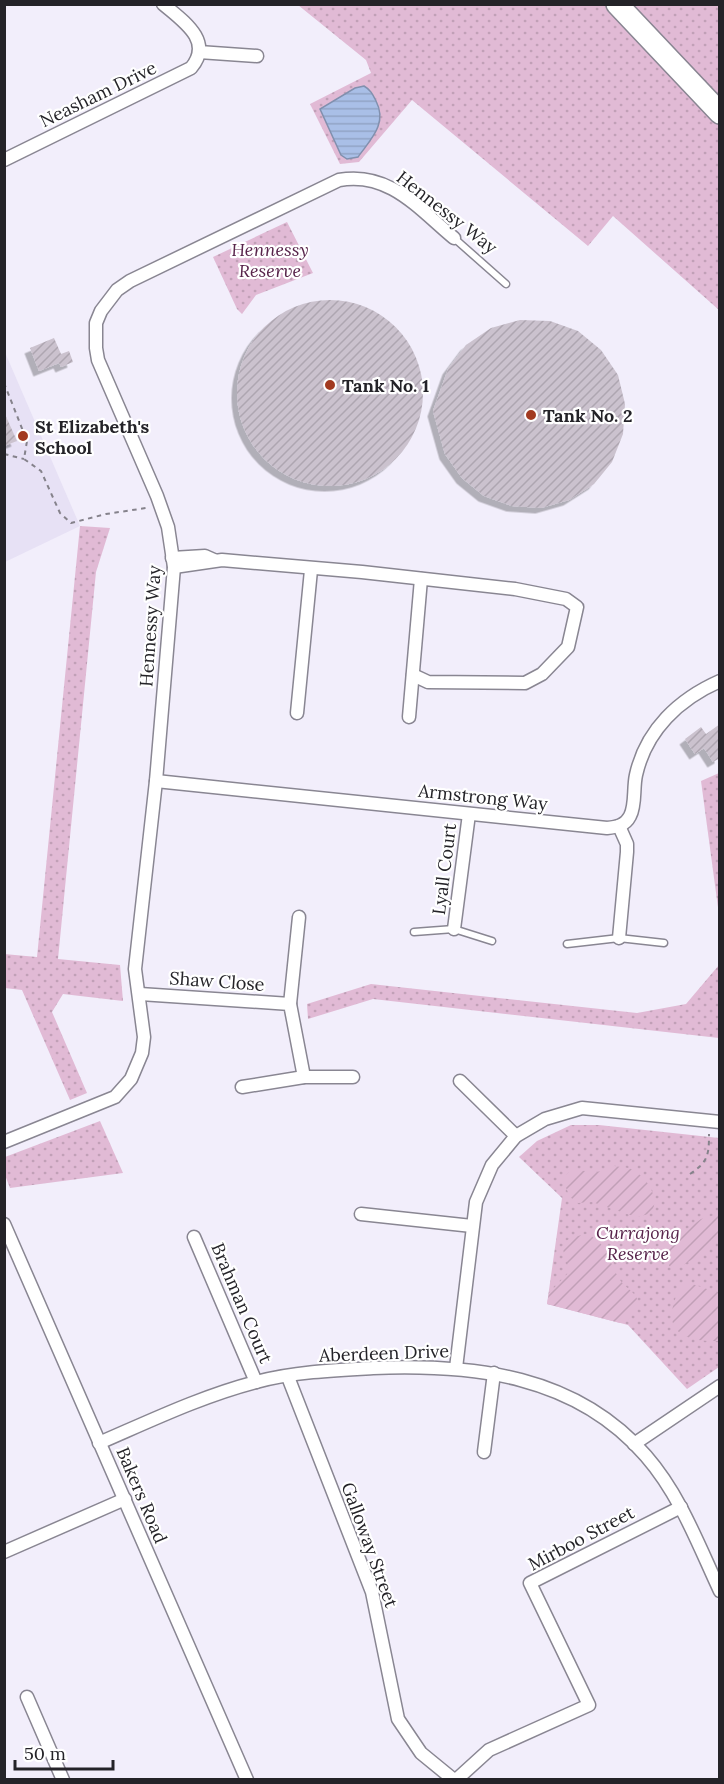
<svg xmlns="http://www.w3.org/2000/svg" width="724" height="1784" font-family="Lora,serif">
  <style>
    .built { fill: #e7e1f5 }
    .grass { fill: url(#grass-dots) }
    .garden { fill: url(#garden-furrows) }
    .water { fill: url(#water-rules); stroke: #8190ae; stroke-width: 1.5 }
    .building { fill: url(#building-hatch); filter: url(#shadow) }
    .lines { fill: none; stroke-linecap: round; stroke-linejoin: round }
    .service-casing { stroke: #898692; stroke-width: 9 }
    .minor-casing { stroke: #898692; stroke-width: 15 }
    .motorway-casing { stroke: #898692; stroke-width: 24 }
    .path { stroke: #85828b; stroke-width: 2; stroke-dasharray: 4.5 4.5; stroke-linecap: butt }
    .service { stroke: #fff; stroke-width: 6 }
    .minor { stroke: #fff; stroke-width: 12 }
    .motorway { stroke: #fff; stroke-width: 21 }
    .poi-dot { fill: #a23a20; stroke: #fff; stroke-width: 2 }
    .labels { text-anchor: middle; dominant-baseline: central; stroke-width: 4.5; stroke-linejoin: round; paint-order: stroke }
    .street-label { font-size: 18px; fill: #242328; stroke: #fff }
    .park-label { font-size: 18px; font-style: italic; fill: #58244b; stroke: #fff }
    .poi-label { font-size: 18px; font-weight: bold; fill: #242328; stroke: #fff; text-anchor: start }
  </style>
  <defs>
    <pattern id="grass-dots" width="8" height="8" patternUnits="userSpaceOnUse" patternTransform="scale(1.5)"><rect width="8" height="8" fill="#e1bad5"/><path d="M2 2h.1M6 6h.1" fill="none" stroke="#c1a0b7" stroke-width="1.8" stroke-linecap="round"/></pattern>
    <pattern id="garden-furrows" width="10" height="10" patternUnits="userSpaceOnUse" patternTransform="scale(1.5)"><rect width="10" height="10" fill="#e1bad5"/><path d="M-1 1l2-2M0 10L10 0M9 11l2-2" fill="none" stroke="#c1a0b7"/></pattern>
    <pattern id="water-rules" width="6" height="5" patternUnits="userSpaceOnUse" patternTransform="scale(1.5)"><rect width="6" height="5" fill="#a9bfe7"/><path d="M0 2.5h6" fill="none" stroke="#91a4c6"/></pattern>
    <pattern id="building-hatch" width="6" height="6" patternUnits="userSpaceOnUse" patternTransform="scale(1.5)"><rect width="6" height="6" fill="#cbc2ce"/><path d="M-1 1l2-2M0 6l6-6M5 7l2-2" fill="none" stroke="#aea6b1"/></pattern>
    <filter id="shadow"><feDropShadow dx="-5.5" dy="5.5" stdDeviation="0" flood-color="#0004"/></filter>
  </defs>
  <rect width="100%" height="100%" fill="#f2eefb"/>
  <path class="built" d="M 4,350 L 80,526 L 5,562 L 4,562 Z"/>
  <g class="grass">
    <path d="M 298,5 L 719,5 L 719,310 L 613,216 L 588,246 L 412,100 L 359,162 L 340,164 L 310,104 L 371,73 L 366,60 Z"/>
    <path d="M 287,222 L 313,273 L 256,295 L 242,314 L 237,309 L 213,257 Z"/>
    <path d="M 80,526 L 110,528 L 96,572 L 58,959 L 120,965 L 123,1001 L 63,994 L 52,1012 L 87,1093 L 70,1100 L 22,990 L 5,988 L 4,954 L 37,957 Z"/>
    <path d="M 719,773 L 719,915 L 701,781 Z"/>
    <path d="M 719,965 L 719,1038 L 373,999 L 308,1019 L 307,1004 L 371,984 L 637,1013 L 686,1004 Z"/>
    <path d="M 100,1121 L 123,1173 L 10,1188 L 5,1175 L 5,1157 Z"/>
    <path d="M 571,1125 L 599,1125 L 719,1138 L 719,1367 L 687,1389 L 628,1325 L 547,1304 L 562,1198 L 519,1157 L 537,1141 Z"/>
  </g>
  <g class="garden">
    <path d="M 614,1166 C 621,1167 628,1167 633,1170 C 647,1177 663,1202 649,1214 L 636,1217 L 592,1202 L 578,1203 L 570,1197 L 564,1183 C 566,1162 588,1175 601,1171 C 605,1170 609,1167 614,1166 Z"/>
    <path d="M 719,1214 L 719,1240 L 693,1259 L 680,1267 L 671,1268 L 660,1254 L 666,1238 L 687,1229 L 701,1219 Z"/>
    <path d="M 586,1234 C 608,1241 609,1264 620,1280 C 627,1290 638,1292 639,1307 L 620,1323 L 547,1304 L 549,1293 L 569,1272 C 566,1248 550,1242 586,1234 Z"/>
    <path d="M 689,1283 L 719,1293 L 719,1341 C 695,1342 665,1337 673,1306 C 676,1295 679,1288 689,1283 Z"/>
  </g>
  <path class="water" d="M 364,86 C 371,90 373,95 376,101 C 388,124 370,140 358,157 L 347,159 L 341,155 L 320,109 L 355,88 Z"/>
  <g class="building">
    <circle cx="330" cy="393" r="93"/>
    <path d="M 520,320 L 550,321 L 578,331 L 601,350 L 618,375 L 625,404 L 623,434 L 612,462 L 594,484 L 569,500 L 541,508 L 512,506 L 484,496 L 462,478 L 445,454 L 433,411 L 448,369 L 466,345 L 491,328 Z"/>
    <path d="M 54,338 L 61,354 L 69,351 L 73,362 L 61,367 L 59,363 L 39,371 L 30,348 Z"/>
    <path d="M 4,412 L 17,441 L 4,446 Z"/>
    <path d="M 720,724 L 720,758 L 713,762 L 704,748 L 695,754 L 685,739 L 701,727 L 706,734 Z"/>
  </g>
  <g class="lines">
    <defs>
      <g id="service">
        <path d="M 454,238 L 506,284"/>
        <path d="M 414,932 L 454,929 L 492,941"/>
        <path d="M 567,944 L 619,938 L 664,943"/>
      </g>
      <g id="minor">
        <path d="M 199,52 L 257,56"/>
        <path d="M 4,160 L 191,68 C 214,41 183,21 163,4"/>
        <path d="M 172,558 L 205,556 L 214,560"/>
        <path d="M 174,567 L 222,560 L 362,572 L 515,589 L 566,599 L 577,607 L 568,647 L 542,674 L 525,683 L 428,682 L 413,675"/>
        <path d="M 297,713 L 311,570"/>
        <path d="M 409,717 L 421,579"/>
        <path d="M 156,781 L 607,828 C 616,827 625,826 630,816 C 636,805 633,788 636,775 C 646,730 679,699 720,681"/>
        <path d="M 454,929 L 469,814"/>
        <path d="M 619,938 L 627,852 L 627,844 L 619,826"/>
        <path d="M 140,994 L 290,1004 L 304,1077"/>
        <path d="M 290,1004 L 299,917"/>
        <path d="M 460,1081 L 516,1136"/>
        <path d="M 242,1087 L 304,1077 L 353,1077"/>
        <path d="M 4,1142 L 115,1097 L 131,1079 L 142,1053 L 144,1037 L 135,969 L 156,781 L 174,567 L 168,527 L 157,496 L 98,360 L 96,348 L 96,323 L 101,311 L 117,290 L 130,281 L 339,180 C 389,171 418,208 454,238"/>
        <path d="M 361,1214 L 472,1226"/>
        <path d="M 4,1224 L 247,1780"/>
        <path d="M 194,1237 L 256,1382"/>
        <path d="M 456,1368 L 476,1202 L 492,1165 L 516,1136 L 545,1119 L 582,1108 L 720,1122"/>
        <path d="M 288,1377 L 372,1592 L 398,1719 L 421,1753 L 454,1780"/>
        <path d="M 99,1443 C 150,1421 202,1396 256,1382 C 293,1372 335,1370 373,1368 C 474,1364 576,1375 646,1456 C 680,1495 698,1544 720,1591"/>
        <path d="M 634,1444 L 720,1386"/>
        <path d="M 484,1452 L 494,1373"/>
        <path d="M 4,1552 L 125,1499"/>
        <path d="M 27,1697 L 63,1780"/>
        <path d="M 456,1780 L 489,1750 L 589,1705 L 530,1583 L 681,1507"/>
      </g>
      <path id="motorway" d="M 617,4 L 720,113"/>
    </defs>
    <use href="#service" class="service-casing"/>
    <use href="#minor" class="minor-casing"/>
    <use href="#motorway" class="motorway-casing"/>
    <g class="path">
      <path d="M 4,383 L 27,441 L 24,459 L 41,471 L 60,513 L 71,523 L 106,514 L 146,508"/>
      <path d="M 4,454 L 24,459"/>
      <path d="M 690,1174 C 708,1162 709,1155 709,1134"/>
    </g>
    <use href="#service" class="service"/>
    <use href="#minor" class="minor"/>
    <use href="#motorway" class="motorway"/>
  </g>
  <g class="poi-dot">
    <circle cx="330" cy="385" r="6"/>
    <circle cx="531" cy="415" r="6"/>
    <circle cx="23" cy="436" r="6"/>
  </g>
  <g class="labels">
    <g class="street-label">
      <text transform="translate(98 94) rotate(-26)">Neasham Drive</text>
      <text transform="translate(447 212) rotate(38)">Hennessy Way</text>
      <text transform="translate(150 626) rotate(-86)">Hennessy Way</text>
      <text transform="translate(483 797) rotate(6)">Armstrong Way</text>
      <text transform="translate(444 869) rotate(-83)">Lyall Court</text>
      <text transform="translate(217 981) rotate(4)">Shaw Close</text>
      <text transform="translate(242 1303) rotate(67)">Brahman Court</text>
      <text transform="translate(384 1353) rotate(-2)">Aberdeen Drive</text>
      <text transform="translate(142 1495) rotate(67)">Bakers Road</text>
      <text transform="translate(581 1538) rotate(-28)">Mirboo Street</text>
      <text transform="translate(370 1545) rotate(70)">Galloway Street</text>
    </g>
    <g class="park-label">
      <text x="270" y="249">Hennessy<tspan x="270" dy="21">Reserve</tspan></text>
      <text x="638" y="1232">Currajong<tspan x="638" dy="21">Reserve</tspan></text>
    </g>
    <g class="poi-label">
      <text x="342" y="385">Tank No. 1</text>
      <text x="543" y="415">Tank No. 2</text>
      <text x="35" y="426">St Elizabeth's<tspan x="35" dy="21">School</tspan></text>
    </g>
  </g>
  <rect width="724" height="1784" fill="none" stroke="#242328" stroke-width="12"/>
  <path d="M15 1760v9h98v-9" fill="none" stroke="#242328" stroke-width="3"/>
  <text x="24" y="1760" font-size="18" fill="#242328" stroke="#ffffff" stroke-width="4.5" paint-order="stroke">50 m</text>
</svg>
